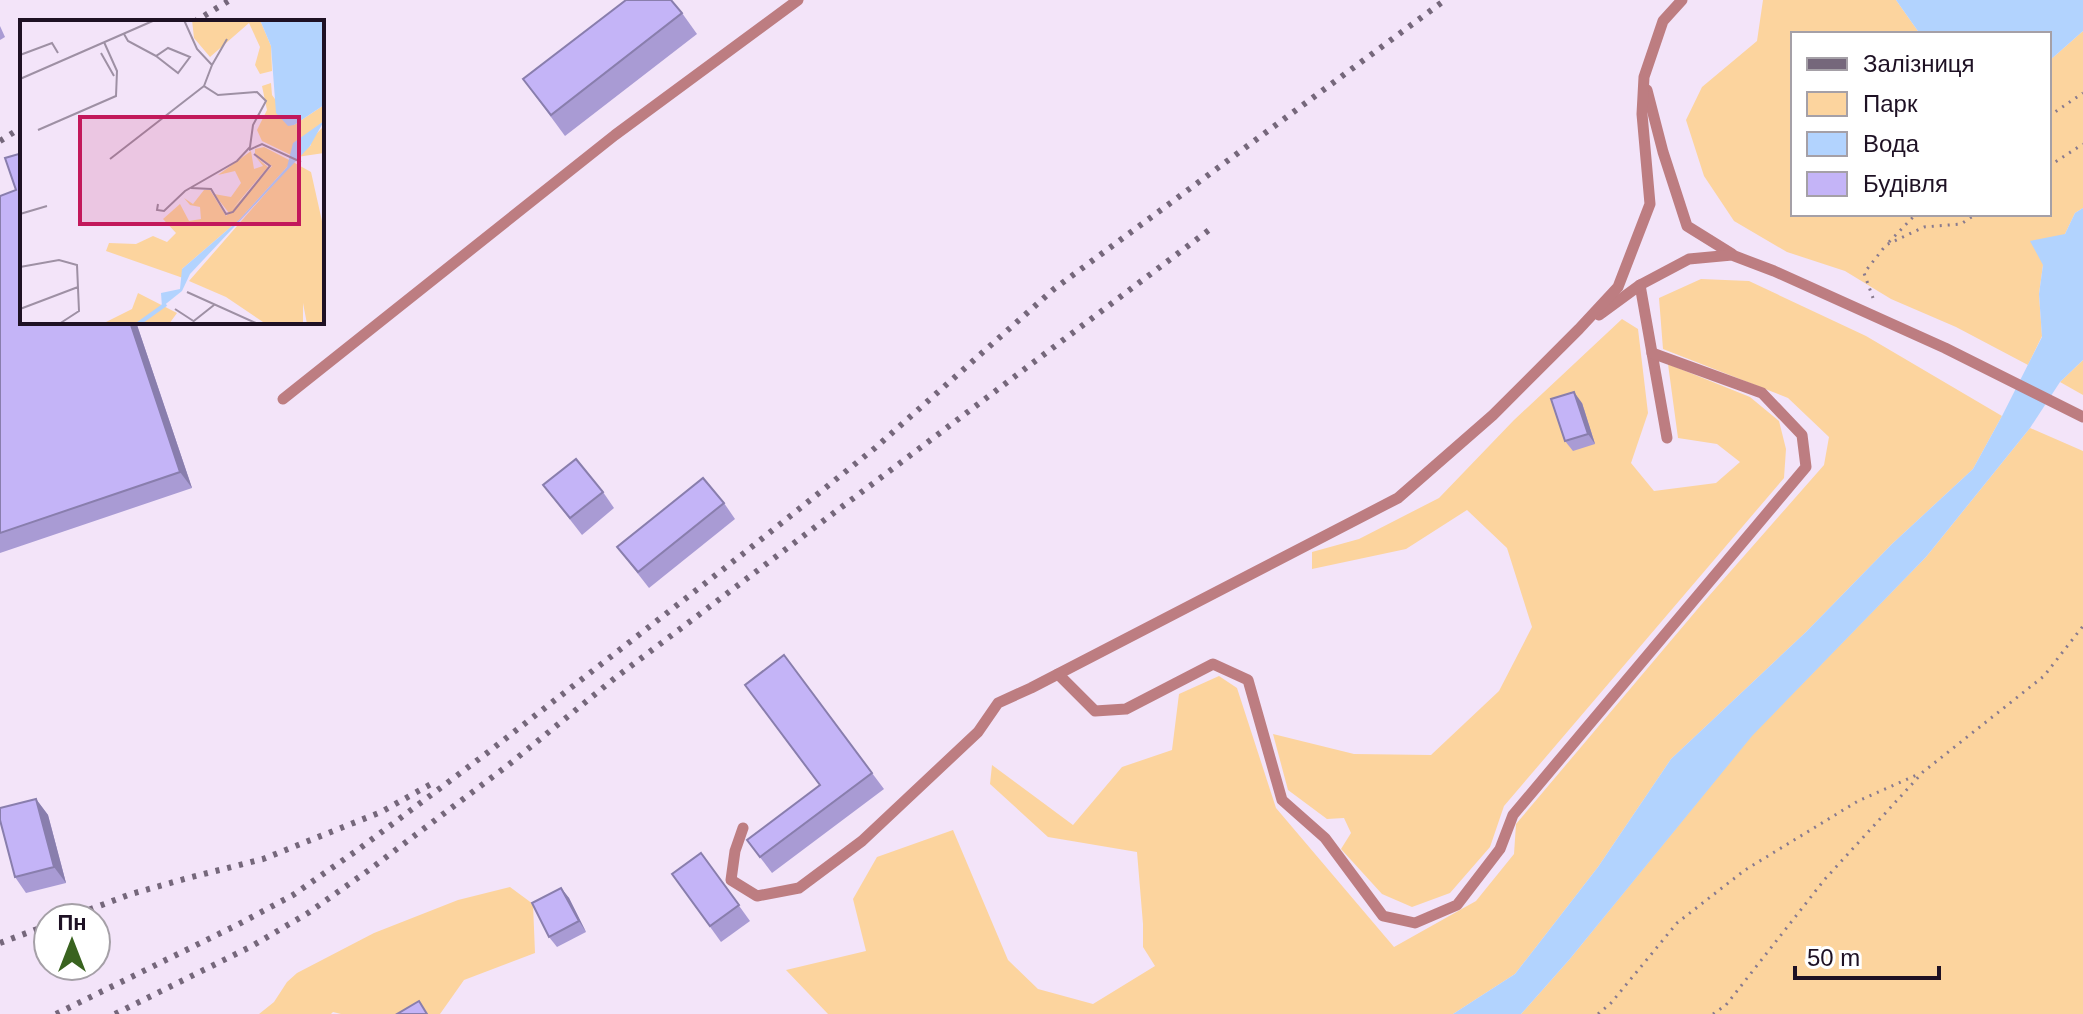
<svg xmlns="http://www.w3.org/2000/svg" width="2083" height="1014" font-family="Helvetica,sans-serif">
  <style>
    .green { fill: #fcd49e }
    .water { fill: #b2d3fe }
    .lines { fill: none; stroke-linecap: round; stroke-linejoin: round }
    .path { stroke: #887a8e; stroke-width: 3; stroke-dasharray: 2 6; stroke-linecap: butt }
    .lane { stroke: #bd7d81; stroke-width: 11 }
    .rail { stroke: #75677b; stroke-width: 6; stroke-dasharray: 4 8; stroke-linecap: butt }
    .wall { fill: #a99bd4 }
    .shaded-wall { fill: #897ead }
    .building { fill: #c4b4f7; stroke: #897ead; stroke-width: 2 }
    .inset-river { fill: none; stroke: #b2d3fe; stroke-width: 4 }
    .inset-road { fill: none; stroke: #9e90a4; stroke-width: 2 }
    .view { fill: #c2185b; fill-opacity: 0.15; stroke: #c2185b; stroke-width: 4 }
    .inset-edge { fill: none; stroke: #1e1124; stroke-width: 4 }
  </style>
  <rect width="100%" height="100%" fill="#f3e4f9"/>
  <g class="green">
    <path d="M 1763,0 L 1896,0 L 1920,34 L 1793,34 L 1793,214 L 2049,214 L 2049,61 L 2083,31 L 2083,208 L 2075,213 L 2065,234 L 2043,265 L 2039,294 L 2042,336 L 2028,365 L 1956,327 L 1891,299 L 1845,271 L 1787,252 L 1734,221 L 1704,176 L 1686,120 L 1702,87 L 1757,41 Z"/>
    <path d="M 1701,279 L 1749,281 L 1866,336 L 2002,416 L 1973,469 L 1892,544 L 1806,632 L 1671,759 L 1598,867 L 1515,974 L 1453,1014 L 828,1014 L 786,970 L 866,951 L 853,899 L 877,857 L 953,830 L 1008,960 L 1038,989 L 1093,1004 L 1155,966 L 1143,947 L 1143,924 L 1137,852 L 1048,837 L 990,784 L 992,765 L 1073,825 L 1122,767 L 1172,750 L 1179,694 L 1219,676 L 1237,688 L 1276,808 L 1394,947 L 1476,901 L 1514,854 L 1516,824 L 1701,605 L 1824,465 L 1829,437 L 1788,398 L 1663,349 L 1659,298 Z"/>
    <path d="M 1622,319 L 1638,329 L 1648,413 L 1631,463 L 1654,491 L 1716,483 L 1740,462 L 1717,444 L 1678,438 L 1668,364 L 1750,397 L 1779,421 L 1786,449 L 1784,478 L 1504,806 L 1490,847 L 1450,893 L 1412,907 L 1382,894 L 1341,849 L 1351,833 L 1344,818 L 1327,819 L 1288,790 L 1273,734 L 1354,754 L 1431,755 L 1499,691 L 1532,627 L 1507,548 L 1467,510 L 1406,549 L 1312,569 L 1312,552 L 1359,539 L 1439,498 L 1514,420 Z"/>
    <path d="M 2083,360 L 2083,395 L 2060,382 Z"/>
    <path d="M 2030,428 L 2083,451 L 2083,1014 L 1521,1014 L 1569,960 L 1752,735 L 1926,557 Z"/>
    <path d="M 510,887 L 533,904 L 535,953 L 464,980 L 440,1014 L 341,1014 L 333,1012 L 331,1014 L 259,1014 L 274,1002 L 287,982 L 297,973 L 374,933 L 458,900 Z"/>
  </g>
  <g class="water">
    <path d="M 1896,0 L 2083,0 L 2083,31 L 2049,61 L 2049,34 L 1920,34 Z"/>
    <path d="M 2083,208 L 2083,360 L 2060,382 L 2030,428 L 1926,557 L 1752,736 L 1569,960 L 1521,1014 L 1453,1014 L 1515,974 L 1598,867 L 1671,759 L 1806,632 L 1892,544 L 1973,469 L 2002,416 L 2042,337 L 2039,294 L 2043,265 L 2030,241 L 2065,234 L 2075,213 Z"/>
  </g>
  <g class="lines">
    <g class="path">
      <path d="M 2049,116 L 2083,93"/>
      <path d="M 2049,166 L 2083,144"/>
      <path d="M 1889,242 L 1916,214"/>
      <path d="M 1873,298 L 1864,273 L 1886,245 L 1924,227 L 1961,224 L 1976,214"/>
      <path d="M 1598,1014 L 1611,1003 L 1677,923 L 1745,870 L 1858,801 L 1919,774"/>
      <path d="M 1713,1014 L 1726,1005 L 1825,879 L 1923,772 L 2044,676 L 2083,626"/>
    </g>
    <g class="lane">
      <path d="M 1647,90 L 1663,152 L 1687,226 L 1732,254"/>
      <path d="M 1640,285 L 1667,438"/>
      <path d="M 1599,315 L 1640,285 L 1689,259 L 1732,255 L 1774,271 L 1945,348 L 2083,417"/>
      <path d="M 283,399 L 615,135 L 798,0"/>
      <path d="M 1058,674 L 1095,711 L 1126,709 L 1213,664 L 1248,680 L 1282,800 L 1325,838 L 1383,916 L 1415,923 L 1457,905 L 1500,849 L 1513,815 L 1806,467 L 1802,435 L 1762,393 L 1652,353"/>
      <path d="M 743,828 L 735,851 L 731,880 L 757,896 L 799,888 L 862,841 L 978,732 L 998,703 L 1031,688 L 1398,498 L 1493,415 L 1579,329 L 1618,287 L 1650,204 L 1642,114 L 1644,77 L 1663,21 L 1682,0"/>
    </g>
    <g class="rail">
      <path d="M 194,22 L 230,0"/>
      <path d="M 0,141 L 22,127"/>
      <path d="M 67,918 L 131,894 L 188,878 L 263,859 L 381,812 L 431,784"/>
      <path d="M 0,943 L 48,925"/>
      <path d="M 56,1014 L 237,925 L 293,895 L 359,849 L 487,753 L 744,553 L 875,448 L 1054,289 L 1445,0"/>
      <path d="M 115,1014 L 252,946 L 308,913 L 369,870 L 507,766 L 615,678 L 1209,230"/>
    </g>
  </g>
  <g class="wall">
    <path d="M 682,13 L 697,34 L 565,136 L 523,79 Z"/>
    <path d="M 0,26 L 5,37 L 0,40 Z"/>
    <path d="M 22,153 L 22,322 L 136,322 L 192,488 L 0,553 L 0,196 L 16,190 Z"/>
    <path d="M 1582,403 L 1595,444 L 1573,451 L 1565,441 Z"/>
    <path d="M 543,485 L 603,492 L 614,508 L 582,535 Z"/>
    <path d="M 724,503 L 735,519 L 649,588 L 617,547 Z"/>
    <path d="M 745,685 L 872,773 L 884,789 L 772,873 L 747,840 L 820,786 Z"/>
    <path d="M 36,799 L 48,815 L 66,883 L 26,893 L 15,877 Z"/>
    <path d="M 701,853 L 750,921 L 721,942 L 672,874 Z"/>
    <path d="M 561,888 L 569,898 L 586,932 L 557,947 L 549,937 Z"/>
  </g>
  <g class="shaded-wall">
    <path d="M 130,322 L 136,322 L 192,488 L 180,472 Z"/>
    <path d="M 1574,392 L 1582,403 L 1595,444 L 1588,434 Z"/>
    <path d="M 36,799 L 48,815 L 66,883 L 54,867 Z"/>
    <path d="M 561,888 L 569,898 L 586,932 L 579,921 Z"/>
  </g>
  <g class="building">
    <path d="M 626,0 L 671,0 L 682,13 L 551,115 L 523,79 Z"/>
    <path d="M 22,153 L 22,322 L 130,322 L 180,472 L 0,533 L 0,196 L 16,190 L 5,158 Z"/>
    <path d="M 1574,392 L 1588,434 L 1565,441 L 1551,399 Z"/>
    <path d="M 576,459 L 603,492 L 570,518 L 543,485 Z"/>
    <path d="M 703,478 L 724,503 L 638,572 L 617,547 Z"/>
    <path d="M 784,655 L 872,773 L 760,857 L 747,840 L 820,785 L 745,685 Z"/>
    <path d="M 36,799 L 54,867 L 15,877 L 0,820 L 0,808 Z"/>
    <path d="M 701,853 L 739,905 L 710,926 L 672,874 Z"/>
    <path d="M 561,888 L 579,921 L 549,937 L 532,903 Z"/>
    <path d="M 419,1001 L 427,1014 L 397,1014 Z"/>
  </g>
  <g transform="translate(20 20)">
    <rect width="304" height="304" fill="#f3e4f9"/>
    <path d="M 172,0 L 240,0 L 251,26 L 252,51 L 240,54 L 235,45 L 240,27 L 229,3 L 190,37 L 174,18 ZM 251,63 L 252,75 L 274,105 L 304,85 L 304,101 L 277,122 L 273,136 L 242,121 L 237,110 L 247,90 L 242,66 ZM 304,106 L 304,133 L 277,137 L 291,125 L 290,120 ZM 244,127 L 271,141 L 267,147 L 219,200 L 162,249 L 163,258 L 86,231 L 89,223 L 116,224 L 133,216 L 147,222 L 156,213 L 143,199 L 160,184 L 169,201 L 181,199 L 180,187 L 170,185 L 164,178 L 173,184 L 184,170 L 190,170 L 206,196 L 252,146 L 235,134 L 235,129 ZM 231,131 L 234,149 L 243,146 L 235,136 L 248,147 L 209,193 L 194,174 L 211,177 L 221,163 L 215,151 L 198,155 ZM 273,142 L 291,152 L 304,210 L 304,304 L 287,304 L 283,283 L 283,304 L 246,304 L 206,277 L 169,261 ZM 118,273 L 157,293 L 149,304 L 82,304 L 112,289 Z" fill="#fcd49e"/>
    <path d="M 240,0 L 304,0 L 304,85 L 274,105 L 268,106 L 256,93 L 251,26 ZM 304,101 L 290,126 L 170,254 L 162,271 L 142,287 L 141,273 L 160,269 L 162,249 L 219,200 L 267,147 L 273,123 Z" fill="#b2d3fe"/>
    <path class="inset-river" d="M 118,304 L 146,284"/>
    <path class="inset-road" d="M 104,14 L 108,21 L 136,36 L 148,28 L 170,37 L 158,53 L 136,36M 81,33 L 94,56M 0,35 L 32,23 L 38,33M 192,45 L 207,19M 0,59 L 135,0M 18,110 L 96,76 L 97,51 L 84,22M 229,130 L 242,124 L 281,142M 90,139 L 184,66M 171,168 L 191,169 L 206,194 L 213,192 L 250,146 L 234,134M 138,184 L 137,190 L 144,191 L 165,171 L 217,141 L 230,127 L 233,105 L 246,81 L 237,72 L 198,75 L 184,66 L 192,45 L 177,29 L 164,0M 0,194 L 27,186M 0,247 L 39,240 L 57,245 L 59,291 L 39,304M 167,272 L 238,304M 0,289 L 58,267M 155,289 L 178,304M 170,304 L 194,285"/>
    <path class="view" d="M 60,97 L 279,97 L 279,204 L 60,204 Z"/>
    <rect width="304" height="304" class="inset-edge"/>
  </g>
  <rect x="1791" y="32" width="260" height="184" fill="#ffffff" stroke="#a5a0a7" stroke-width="2"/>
  <rect x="1807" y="58" width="40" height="12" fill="#75677b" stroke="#a5a0a7" stroke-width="2"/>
  <text x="1863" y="72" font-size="24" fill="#1e1124">Залізниця</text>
  <rect x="1807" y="92" width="40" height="24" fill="#fcd49e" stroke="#a5a0a7" stroke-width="2"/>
  <text x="1863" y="112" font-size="24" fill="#1e1124">Парк</text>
  <rect x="1807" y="132" width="40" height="24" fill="#b2d3fe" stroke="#a5a0a7" stroke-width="2"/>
  <text x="1863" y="152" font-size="24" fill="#1e1124">Вода</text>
  <rect x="1807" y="172" width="40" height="24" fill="#c4b4f7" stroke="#a5a0a7" stroke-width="2"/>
  <text x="1863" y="192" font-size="24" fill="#1e1124">Будівля</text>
  <g transform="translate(72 942)"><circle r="38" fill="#ffffff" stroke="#a5a0a7" stroke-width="2"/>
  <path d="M0-6L14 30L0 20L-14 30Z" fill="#39631f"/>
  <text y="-12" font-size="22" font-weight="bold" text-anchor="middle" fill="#1e1124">Пн</text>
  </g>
  <path d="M1795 966v12h144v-12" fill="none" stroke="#1e1124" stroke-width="4"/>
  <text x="1807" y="966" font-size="24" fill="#1e1124" stroke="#ffffff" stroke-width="6" paint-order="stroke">50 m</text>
</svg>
